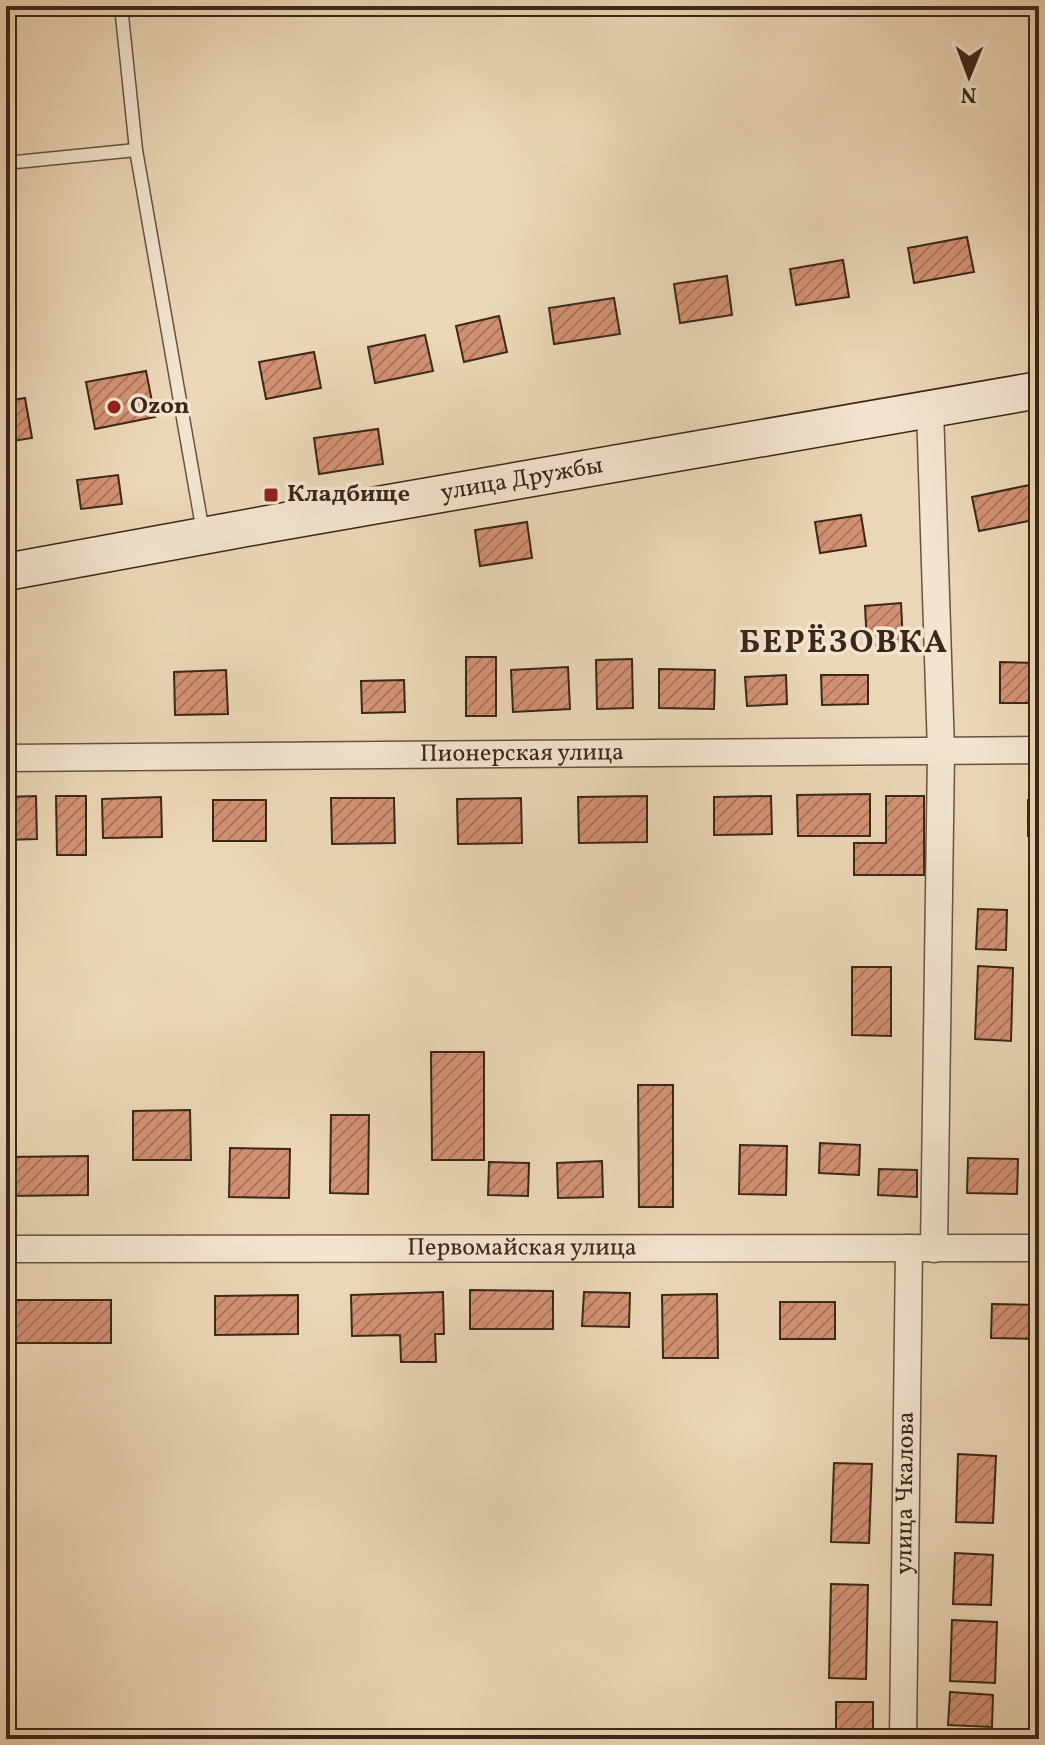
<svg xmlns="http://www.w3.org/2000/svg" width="1045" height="1745" font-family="Vollkorn,serif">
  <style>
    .building { fill: url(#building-hatch); stroke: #3c2719; stroke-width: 2 }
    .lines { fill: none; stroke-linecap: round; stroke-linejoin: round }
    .lane-casing { stroke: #685340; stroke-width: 15 }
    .street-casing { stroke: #685340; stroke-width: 29 }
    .secondary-casing { stroke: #3c2719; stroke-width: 39 }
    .lane { stroke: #f2e4cf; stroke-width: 12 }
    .street { stroke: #f2e4cf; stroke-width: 26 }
    .secondary { stroke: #f2e4cf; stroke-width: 36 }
    .poi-dot { fill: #8f2418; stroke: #f2e4cf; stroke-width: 3 }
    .labels { text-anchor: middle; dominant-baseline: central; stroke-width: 7; stroke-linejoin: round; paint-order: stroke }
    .poi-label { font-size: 24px; font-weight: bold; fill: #3c2719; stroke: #f2e4cf; text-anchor: start }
    .street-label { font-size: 24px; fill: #3c2719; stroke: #f2e4cf }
    .district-label { font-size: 32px; font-weight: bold; letter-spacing: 2px; fill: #3c2719; stroke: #f2e4cf }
  </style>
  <defs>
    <pattern id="building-hatch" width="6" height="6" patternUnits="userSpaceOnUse" patternTransform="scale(2)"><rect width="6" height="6" fill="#d39174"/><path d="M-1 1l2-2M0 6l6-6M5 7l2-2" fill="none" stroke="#ac765e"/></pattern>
  </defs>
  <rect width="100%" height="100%" fill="#ebd6b5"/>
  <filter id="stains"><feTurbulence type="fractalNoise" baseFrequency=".0025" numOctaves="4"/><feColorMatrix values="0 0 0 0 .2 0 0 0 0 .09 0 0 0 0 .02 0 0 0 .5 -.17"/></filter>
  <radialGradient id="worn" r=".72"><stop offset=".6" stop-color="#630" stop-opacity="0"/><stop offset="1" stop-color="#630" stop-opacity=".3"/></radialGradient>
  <g class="building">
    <path d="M 967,237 L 974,272 L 914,283 L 908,248 Z"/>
    <path d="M 843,260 L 849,297 L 796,305 L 790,269 Z"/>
    <path d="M 727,276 L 732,315 L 680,323 L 674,284 Z"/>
    <path d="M 614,298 L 620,334 L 554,344 L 549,308 Z"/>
    <path d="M 499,316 L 507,352 L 464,362 L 456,326 Z"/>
    <path d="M 425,335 L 433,371 L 375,383 L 368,347 Z"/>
    <path d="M 314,352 L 321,388 L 266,399 L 259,362 Z"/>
    <path d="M 146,371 L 155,417 L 95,429 L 86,382 Z"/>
    <path d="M 25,398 L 32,438 L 6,442 L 6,401 Z"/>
    <path d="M 378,429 L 383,464 L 319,474 L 314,438 Z"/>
    <path d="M 118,475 L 122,504 L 81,509 L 77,480 Z"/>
    <path d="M 1039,483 L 1039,519 L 979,531 L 972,497 Z"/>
    <path d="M 861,515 L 866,546 L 820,553 L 815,522 Z"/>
    <path d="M 527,522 L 532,558 L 480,566 L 475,530 Z"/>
    <path d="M 901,603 L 903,644 L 867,645 L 865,606 Z"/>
    <rect x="466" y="657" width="30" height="59"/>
    <path d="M 632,659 L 633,708 L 597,709 L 596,660 Z"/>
    <path d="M 1000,662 L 1039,663 L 1039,703 L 1000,703 Z"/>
    <path d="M 568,667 L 570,709 L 513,712 L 511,670 Z"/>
    <path d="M 659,669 L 715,670 L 714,709 L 659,708 Z"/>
    <path d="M 226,670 L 228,714 L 175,715 L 174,672 Z"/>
    <path d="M 786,675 L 787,704 L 747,706 L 745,677 Z"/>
    <path d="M 821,675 L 868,675 L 868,704 L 822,705 Z"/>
    <path d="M 404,680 L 405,712 L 362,713 L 361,681 Z"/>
    <path d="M 870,794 L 870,836 L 798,836 L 797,795 Z"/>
    <path d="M 36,796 L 37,839 L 6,840 L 6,797 Z"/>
    <path d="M 56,796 L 86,796 L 86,855 L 57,855 Z"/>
    <path d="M 647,796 L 647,842 L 579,843 L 578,797 Z"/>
    <path d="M 771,796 L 772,834 L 714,835 L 714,797 Z"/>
    <path d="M 886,796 L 924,796 L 924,875 L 854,875 L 854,843 L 886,843 Z"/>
    <path d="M 161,797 L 162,837 L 103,838 L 102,799 Z"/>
    <path d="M 331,798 L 394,798 L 395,843 L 332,844 Z"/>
    <path d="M 521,798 L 522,843 L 458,844 L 457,799 Z"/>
    <path d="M 1039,799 L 1039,836 L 1028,836 L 1028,800 Z"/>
    <rect x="213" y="800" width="53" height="41"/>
    <path d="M 978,909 L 1007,910 L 1006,950 L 976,949 Z"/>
    <path d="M 978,966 L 1013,968 L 1011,1041 L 975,1039 Z"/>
    <path d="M 852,967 L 891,967 L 891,1036 L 852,1035 Z"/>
    <path d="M 431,1052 L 484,1052 L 484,1160 L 432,1160 Z"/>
    <path d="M 638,1085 L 673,1085 L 673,1207 L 639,1207 Z"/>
    <path d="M 190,1110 L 191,1160 L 133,1160 L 133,1111 Z"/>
    <path d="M 331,1115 L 369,1115 L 368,1194 L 330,1193 Z"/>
    <path d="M 820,1143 L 860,1145 L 859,1175 L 819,1173 Z"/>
    <path d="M 740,1145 L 787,1146 L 786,1195 L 739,1194 Z"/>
    <path d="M 230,1148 L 290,1149 L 289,1198 L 229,1197 Z"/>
    <path d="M 88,1156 L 88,1195 L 6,1196 L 6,1157 Z"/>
    <path d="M 968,1158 L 1018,1159 L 1017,1194 L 967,1193 Z"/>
    <path d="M 602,1161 L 603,1197 L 558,1198 L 557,1163 Z"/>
    <path d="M 489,1162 L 529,1163 L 528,1196 L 488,1195 Z"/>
    <path d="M 879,1169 L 917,1170 L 917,1197 L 878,1195 Z"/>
    <path d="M 470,1290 L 553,1291 L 553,1329 L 470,1329 Z"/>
    <path d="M 443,1292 L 444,1334 L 435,1334 L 436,1362 L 401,1362 L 400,1335 L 352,1336 L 351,1295 Z"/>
    <path d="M 584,1292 L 630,1293 L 629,1327 L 582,1326 Z"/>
    <path d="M 717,1294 L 718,1358 L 663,1358 L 662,1295 Z"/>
    <path d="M 298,1295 L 298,1334 L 215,1335 L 215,1296 Z"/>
    <rect x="6" y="1300" width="105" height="43"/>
    <rect x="780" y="1302" width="55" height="37"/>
    <path d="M 992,1304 L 1039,1305 L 1039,1339 L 991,1338 Z"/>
    <path d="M 958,1454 L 996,1456 L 993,1523 L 956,1522 Z"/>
    <path d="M 834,1463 L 872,1464 L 869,1543 L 831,1542 Z"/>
    <path d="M 955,1553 L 993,1555 L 991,1605 L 953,1604 Z"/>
    <path d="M 831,1584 L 868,1585 L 866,1679 L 829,1678 Z"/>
    <path d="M 952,1620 L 997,1622 L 995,1683 L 950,1681 Z"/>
    <path d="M 950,1692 L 993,1695 L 992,1727 L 948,1725 Z"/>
    <path d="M 836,1702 L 873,1702 L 873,1739 L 852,1739 L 852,1729 L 836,1729 Z"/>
  </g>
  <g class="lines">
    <defs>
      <g id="lane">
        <path d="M 121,6 L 136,150 L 203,532"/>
        <path d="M 6,163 L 136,150"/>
      </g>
      <g id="street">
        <path d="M 930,409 L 941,751 L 934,1249"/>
        <path id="s1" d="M 6,758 L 1039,750"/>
        <path id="s2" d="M 6,1249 L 1039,1248"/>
        <path id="s3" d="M 903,1739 L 909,1248"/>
      </g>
      <g id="secondary">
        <path id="s4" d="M 6,572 L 274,523 L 1039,390"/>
      </g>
    </defs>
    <use href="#lane" class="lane-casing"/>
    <use href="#street" class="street-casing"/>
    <use href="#secondary" class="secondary-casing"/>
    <use href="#lane" class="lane"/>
    <use href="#street" class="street"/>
    <use href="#secondary" class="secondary"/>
  </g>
  <g class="poi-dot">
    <circle cx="114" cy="407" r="8"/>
    <rect x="263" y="487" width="16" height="16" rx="4"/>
  </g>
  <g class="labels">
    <g class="poi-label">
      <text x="130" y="407">Ozon</text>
      <text x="287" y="495">Кладбище</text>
    </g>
    <g class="street-label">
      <text stroke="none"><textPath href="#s4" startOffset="524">улица Дружбы</textPath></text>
      <text stroke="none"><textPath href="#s1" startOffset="516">Пионерская улица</textPath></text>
      <text stroke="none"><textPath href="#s2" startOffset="516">Первомайская улица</textPath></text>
      <text stroke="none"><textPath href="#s3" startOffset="246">улица Чкалова</textPath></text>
    </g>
    <g class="district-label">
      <text x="844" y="644">БЕРЁЗОВКА</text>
    </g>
  </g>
  <rect width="1045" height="1745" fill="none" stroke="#ebd6b5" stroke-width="32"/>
  <rect x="8" y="8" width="1029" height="1729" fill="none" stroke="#3c2719" stroke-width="4"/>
  <rect x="16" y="16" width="1013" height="1713" fill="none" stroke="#3c2719" stroke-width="2"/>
  <g transform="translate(969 76) rotate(181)" stroke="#f2e4cf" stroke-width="6" paint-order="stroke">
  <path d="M0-6L14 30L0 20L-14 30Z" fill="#3c2719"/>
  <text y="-12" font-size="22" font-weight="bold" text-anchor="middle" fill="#3c2719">N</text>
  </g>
  <rect width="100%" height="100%" filter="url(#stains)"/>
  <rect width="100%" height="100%" fill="url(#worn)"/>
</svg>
